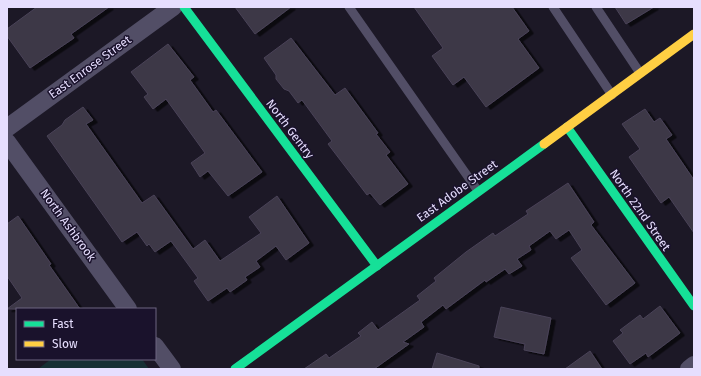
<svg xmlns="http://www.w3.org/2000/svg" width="701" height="376" font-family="'Fira Sans',sans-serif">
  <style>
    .green { fill: #162f34 }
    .building { fill: #3c3747; stroke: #4a4358; filter: url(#shadow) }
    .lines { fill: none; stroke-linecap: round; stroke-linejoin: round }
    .lane { stroke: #524e66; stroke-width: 9 }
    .street { stroke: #524e66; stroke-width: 18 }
    .fast { stroke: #16e098; stroke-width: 9 }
    .slow { stroke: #ffcf43; stroke-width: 9 }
    .labels { text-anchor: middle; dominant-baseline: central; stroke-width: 3; stroke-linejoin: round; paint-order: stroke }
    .street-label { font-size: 12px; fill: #e6defe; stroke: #1a122c }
  </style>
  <defs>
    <filter id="shadow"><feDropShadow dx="4.5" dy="2.5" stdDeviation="0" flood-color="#0009"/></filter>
  </defs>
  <rect width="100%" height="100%" fill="#1c1826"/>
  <path class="green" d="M 51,359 L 142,359 L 149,369 L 38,369 Z"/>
  <g class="building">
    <path d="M 37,7 L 109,7 L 71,34 L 74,38 L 30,68 L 7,36 L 7,29 Z"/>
    <path d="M 235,7 L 291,7 L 255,34 Z"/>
    <path d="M 414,7 L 512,7 L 529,31 L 518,39 L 539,68 L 486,107 L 464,77 L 453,85 L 432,56 L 443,48 Z"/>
    <path d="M 615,7 L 654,7 L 626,24 Z"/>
    <path d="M 291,38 L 335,95 L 345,88 L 378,133 L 376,134 L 390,152 L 386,155 L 408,184 L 380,205 L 370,193 L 367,195 L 328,144 L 332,141 L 302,100 L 298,103 L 289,91 L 284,89 L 276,79 L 276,75 L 264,58 Z"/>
    <path d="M 168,44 L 194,77 L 190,80 L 213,112 L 216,110 L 262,172 L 228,196 L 208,171 L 200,177 L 191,163 L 205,153 L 166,99 L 153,109 L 144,97 L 148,94 L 131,72 Z"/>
    <path d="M 83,107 L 93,120 L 86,124 L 142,203 L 154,195 L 193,249 L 205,240 L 220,261 L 261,233 L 249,217 L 277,196 L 309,243 L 286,260 L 276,246 L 256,261 L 260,267 L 245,277 L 247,280 L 230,292 L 227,288 L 208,301 L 194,281 L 198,278 L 171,241 L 155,252 L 149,244 L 147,246 L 137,232 L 122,242 L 47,136 L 62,125 L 65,120 Z"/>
    <path d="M 645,109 L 654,122 L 660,118 L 672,135 L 666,139 L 694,180 L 694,233 L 669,197 L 661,203 L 629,157 L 640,149 L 622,124 Z"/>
    <path d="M 568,183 L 594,222 L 591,225 L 635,283 L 606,305 L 571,258 L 582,250 L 569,230 L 556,239 L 550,231 L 529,246 L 531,250 L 517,259 L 522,266 L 509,274 L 505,269 L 486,282 L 485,280 L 446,309 L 443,305 L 421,322 L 424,327 L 403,342 L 409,344 L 374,369 L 304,369 L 326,354 L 329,358 L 361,336 L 358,333 L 372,322 L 378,330 L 420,300 L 417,296 L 436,281 L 434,278 L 466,252 L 493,233 L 495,236 L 528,214 L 526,211 Z"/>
    <path d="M 18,216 L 51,264 L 49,265 L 80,309 L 7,309 L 22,298 L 7,276 L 7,224 Z"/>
    <path d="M 660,306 L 680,333 L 648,357 L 646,353 L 630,364 L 613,341 L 623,333 L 620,330 L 640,315 L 643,319 Z"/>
    <path d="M 501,307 L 551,318 L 544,354 L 524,350 L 525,344 L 494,337 Z"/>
    <path d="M 590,351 L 602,369 L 565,369 Z"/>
    <path d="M 437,353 L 479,366 L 479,369 L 432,369 Z"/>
  </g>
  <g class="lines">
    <g class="lane">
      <path d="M 349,7 L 478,191"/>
      <path d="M 553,7 L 612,95"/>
      <path d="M 596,7 L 640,73"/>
    </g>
    <g class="street">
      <path d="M 7,128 L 173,7"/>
      <path d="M 7,142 L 128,309"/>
      <path d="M 155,346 L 172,369"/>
      <path d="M 689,369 L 694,365"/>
    </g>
    <g class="fast">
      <path d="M 184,7 L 377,266"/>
      <path d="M 567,127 L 694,306"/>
      <path d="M 235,369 L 544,144"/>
    </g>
    <path class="slow" d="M 544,144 L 694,34"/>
  </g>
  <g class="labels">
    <g class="street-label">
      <text transform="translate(90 67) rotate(-36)">East Enrose Street</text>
      <text transform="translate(290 129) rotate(53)">North Gentry</text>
      <text transform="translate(457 191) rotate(-36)">East Adobe Street</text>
      <text transform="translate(640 210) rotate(55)">North 22nd Street</text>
      <text transform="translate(68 225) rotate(54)">North Ashbrook</text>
    </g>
  </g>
  <rect width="701" height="376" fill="none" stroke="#e6defe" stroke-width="16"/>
  <rect x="16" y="308" width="140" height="52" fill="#1a122c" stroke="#6c6480"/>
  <rect x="24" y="321" width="20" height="6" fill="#16e098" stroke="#6c6480"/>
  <text x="52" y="328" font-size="12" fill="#e6defe">Fast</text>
  <rect x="24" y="341" width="20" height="6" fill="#ffcf43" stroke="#6c6480"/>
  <text x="52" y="348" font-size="12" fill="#e6defe">Slow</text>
</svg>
